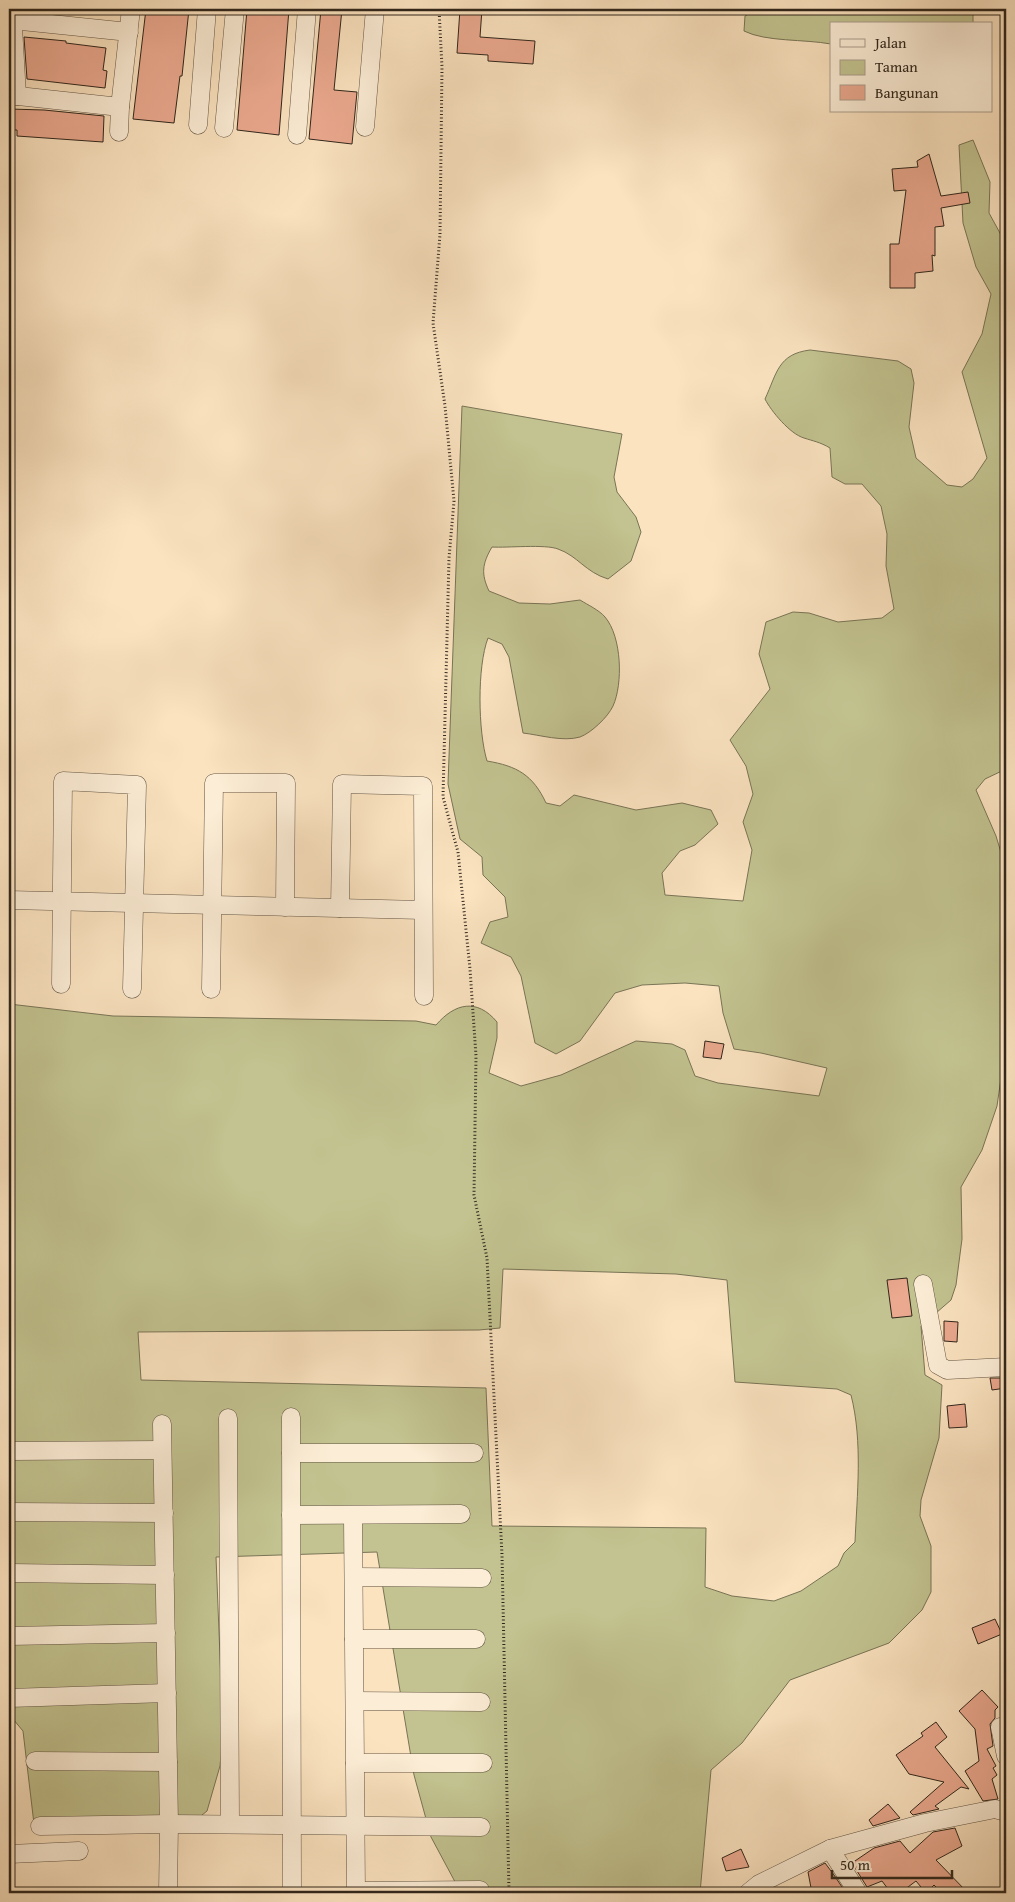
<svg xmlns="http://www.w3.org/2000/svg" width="1015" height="1902" font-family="'Gentium Book Plus',serif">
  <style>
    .green { fill: #c2c390; stroke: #797456; fill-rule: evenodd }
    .building { fill: #eba98f; stroke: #30261b }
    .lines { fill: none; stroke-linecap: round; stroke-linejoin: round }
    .minor-casing { stroke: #635544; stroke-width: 19 }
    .path { stroke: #30261b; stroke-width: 3; stroke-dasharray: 1 2.5; stroke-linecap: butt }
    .minor { stroke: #fcedd6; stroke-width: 18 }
  </style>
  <rect width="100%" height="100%" fill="#fbe3c0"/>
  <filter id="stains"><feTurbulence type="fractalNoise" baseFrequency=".004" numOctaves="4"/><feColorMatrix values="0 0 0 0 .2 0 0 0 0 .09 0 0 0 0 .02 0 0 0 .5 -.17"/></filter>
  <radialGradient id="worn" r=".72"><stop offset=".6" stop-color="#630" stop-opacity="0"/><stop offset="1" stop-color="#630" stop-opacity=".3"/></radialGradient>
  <g class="green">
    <path d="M 757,9 L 973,9 L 973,24 L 831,24 L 831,44 C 804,39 766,42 744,31 L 745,16 Z"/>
    <path d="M 973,140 L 990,182 L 989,213 L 1006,244 L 1006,769 L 985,779 L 976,790 L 996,836 L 1006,869 L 1006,1044 L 997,1106 L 982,1150 L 961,1187 L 962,1239 L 956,1285 L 951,1300 L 921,1326 L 925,1375 L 942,1385 L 939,1438 L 921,1500 L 920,1516 L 931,1546 L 931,1592 L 922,1610 L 889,1643 L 790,1680 L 742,1743 L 711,1770 L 700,1893 L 461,1893 L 431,1837 L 414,1775 L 377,1552 L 216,1557 L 223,1732 L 220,1766 L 207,1811 L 181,1832 L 34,1824 L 23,1731 L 13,1719 L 9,1718 L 9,1004 L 113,1016 L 416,1021 L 436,1025 C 455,1003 477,998 497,1022 L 497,1038 L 489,1073 L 521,1086 L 561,1075 L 636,1041 L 672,1044 L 685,1050 L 695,1076 L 718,1083 L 819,1096 L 827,1068 L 761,1053 L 734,1049 L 723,1013 L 719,986 L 685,983 L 642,985 L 615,993 L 580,1041 L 556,1054 L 535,1043 L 521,976 L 511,957 L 481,943 L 490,922 L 508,917 L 505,897 L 483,875 L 482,857 L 460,839 L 448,784 L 462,406 L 622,434 L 614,477 L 617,492 L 636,517 L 641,532 L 631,561 L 608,579 C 585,572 578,556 558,549 C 545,544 507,548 492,547 C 482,564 481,574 489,591 L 519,603 L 550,604 L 580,600 C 588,605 599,610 605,617 C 622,637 623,684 613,706 C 608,717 591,733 580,737 C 563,742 540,735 523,733 L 509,657 L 502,644 L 488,638 C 477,667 478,731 487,761 C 517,766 533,775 546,803 L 560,806 L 574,795 L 636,810 L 682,803 L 711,810 L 718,824 L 695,845 L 680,851 L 662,873 L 665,895 L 743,901 L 752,850 L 743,822 L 753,794 L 746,766 L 730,740 L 770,689 L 759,654 L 766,622 L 793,612 L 809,613 L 838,622 L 882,618 L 894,609 L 886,566 L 887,534 L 881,506 L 862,484 L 845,484 L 832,477 L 830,448 C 820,442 813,441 804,438 C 790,434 771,411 765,399 C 777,373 778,354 810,350 L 898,361 L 911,369 L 914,383 L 909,427 L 916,458 L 947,485 L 962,487 L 973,479 L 987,458 L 962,372 L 982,334 L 991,294 L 976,267 L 963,223 L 959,145 ZM 503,1269 L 676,1274 L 727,1280 L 735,1382 L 837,1389 L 851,1395 C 863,1442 857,1495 855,1542 L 844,1553 L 838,1566 L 801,1591 L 774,1601 L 732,1596 L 705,1587 L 706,1528 L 492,1526 L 486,1388 L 141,1380 L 138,1332 L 479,1330 L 500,1328 Z"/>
  </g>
  <g class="building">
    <path d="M 146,9 L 189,9 L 182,76 L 180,76 L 174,123 L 133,119 Z"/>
    <path d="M 247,9 L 289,9 L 279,135 L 237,130 Z"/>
    <path d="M 321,9 L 342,9 L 334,90 L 357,92 L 352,144 L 309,139 Z"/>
    <path d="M 460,9 L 482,9 L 480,37 L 535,41 L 533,64 L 488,61 L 488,55 L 457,53 Z"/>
    <path d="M 24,37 L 66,41 L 66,43 L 106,48 L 103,70 L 107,71 L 105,88 L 27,79 Z"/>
    <path d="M 9,109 L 44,110 L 104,116 L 103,142 L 17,136 L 17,130 L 9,130 Z"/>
    <path d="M 929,154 L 941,196 L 968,192 L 970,203 L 941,208 L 944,226 L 935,227 L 935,256 L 932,255 L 933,271 L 915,273 L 915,288 L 890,288 L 890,244 L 899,244 L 906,190 L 894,191 L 892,169 L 918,167 L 917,161 Z"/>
    <path d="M 705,1041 L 724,1044 L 721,1059 L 703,1057 Z"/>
    <path d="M 907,1278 L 912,1316 L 892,1318 L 887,1280 Z"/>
    <path d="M 944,1321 L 958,1322 L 957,1342 L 944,1341 Z"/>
    <path d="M 990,1378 L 1006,1378 L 1006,1388 L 992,1390 Z"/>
    <path d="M 965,1404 L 967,1427 L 949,1428 L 947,1406 Z"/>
    <path d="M 995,1619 L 1002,1634 L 978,1644 L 972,1628 Z"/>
    <path d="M 982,1690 L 998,1707 L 995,1710 L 995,1718 L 990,1724 L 993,1746 L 987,1749 L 996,1766 L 993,1768 L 997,1775 L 992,1779 L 998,1799 L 983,1801 L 965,1771 L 979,1761 L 975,1729 L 959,1711 Z"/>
    <path d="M 936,1722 L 947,1737 L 935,1747 L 969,1789 L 961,1787 L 935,1806 L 939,1809 L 913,1815 L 910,1812 L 944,1782 L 909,1774 L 896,1755 L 923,1736 L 921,1733 Z"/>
    <path d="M 888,1804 L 900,1818 L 873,1826 L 869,1820 Z"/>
    <path d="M 955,1828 L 962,1846 L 936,1860 L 968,1893 L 942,1893 L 934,1885 L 926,1893 L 916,1881 L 900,1893 L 891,1893 L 882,1881 L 867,1887 L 852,1863 L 874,1848 L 900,1841 L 910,1853 L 933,1832 Z"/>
    <path d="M 741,1849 L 749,1867 L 726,1871 L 722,1858 Z"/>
    <path d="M 825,1863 L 834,1875 L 846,1893 L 812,1893 L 808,1872 Z"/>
  </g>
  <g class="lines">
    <defs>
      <g id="minor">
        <path d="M 12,9 L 17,96"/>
        <path d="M 12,20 L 129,32"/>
        <path d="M 9,95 L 120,107 L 131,9"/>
        <path d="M 198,125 L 207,9"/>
        <path d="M 365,127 L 375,9"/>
        <path d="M 224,128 L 235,9"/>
        <path d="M 119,132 L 120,107"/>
        <path d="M 297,135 L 307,9"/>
        <path d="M 9,900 L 423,910"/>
        <path d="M 340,908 L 342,784 L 423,786 L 424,996"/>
        <path d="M 61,984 L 63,781 L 137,785 L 132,989"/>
        <path d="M 211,989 L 214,783 L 286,783 L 285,907"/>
        <path d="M 923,1284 L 938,1365 L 947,1370 L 1006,1367"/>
        <path d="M 291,1417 L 292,1893"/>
        <path d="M 228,1418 L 230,1824"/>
        <path d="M 162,1424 L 169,1824 L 168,1893"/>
        <path d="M 9,1451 L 162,1450"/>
        <path d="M 291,1453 L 474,1453"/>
        <path d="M 9,1512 L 164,1513"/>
        <path d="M 291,1515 L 461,1514"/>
        <path d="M 353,1516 L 356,1893"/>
        <path d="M 9,1573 L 165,1575"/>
        <path d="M 354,1577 L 482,1578"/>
        <path d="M 9,1636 L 166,1633"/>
        <path d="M 354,1639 L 476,1639"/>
        <path d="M 9,1698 L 167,1693"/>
        <path d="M 355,1701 L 481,1702"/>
        <path d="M 1000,1727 L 1006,1756"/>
        <path d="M 35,1761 L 168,1762"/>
        <path d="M 355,1763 L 483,1763"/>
        <path d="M 40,1826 L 169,1824 L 481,1827"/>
        <path d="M 830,1849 L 858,1893"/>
        <path d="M 9,1854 L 79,1851"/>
        <path d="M 356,1891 L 480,1890"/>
        <path d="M 748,1893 L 759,1884 L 830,1849 L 925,1823 L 995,1809 L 1006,1812"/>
      </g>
    </defs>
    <use href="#minor" class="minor-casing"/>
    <path class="path" d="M 439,9 L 442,67 L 440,234 L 433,323 L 445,406 L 454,501 L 449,558 L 443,797 L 458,852 L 470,969 L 476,1056 L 474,1195 L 487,1258 L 502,1555 L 509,1893"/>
    <use href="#minor" class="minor"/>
  </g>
  <rect width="1015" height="1902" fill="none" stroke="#fbe3c0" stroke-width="30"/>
  <rect x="10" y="10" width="995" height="1882" fill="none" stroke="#30261b" stroke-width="2.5"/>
  <rect x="15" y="15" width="985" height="1872" fill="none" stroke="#30261b"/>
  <rect x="830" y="22" width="162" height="90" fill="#fcedd6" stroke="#aa9d8b"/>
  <rect x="840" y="39" width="25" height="8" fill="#fcedd6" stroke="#aa9d8b"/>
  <text x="875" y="48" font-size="15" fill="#30261b">Jalan</text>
  <rect x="840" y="60" width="25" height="15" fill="#c2c390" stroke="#aa9d8b"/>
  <text x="875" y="72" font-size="15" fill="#30261b">Taman</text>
  <rect x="840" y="85" width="25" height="15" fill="#eba98f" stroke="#aa9d8b"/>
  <text x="875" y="98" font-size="15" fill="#30261b">Bangunan</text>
  <path d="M832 1870v8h120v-8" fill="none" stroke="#30261b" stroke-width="2.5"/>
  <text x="840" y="1870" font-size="15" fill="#30261b" stroke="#fcedd6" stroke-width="4" paint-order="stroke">50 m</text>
  <rect width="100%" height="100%" filter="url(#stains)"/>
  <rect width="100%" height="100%" fill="url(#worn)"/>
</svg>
